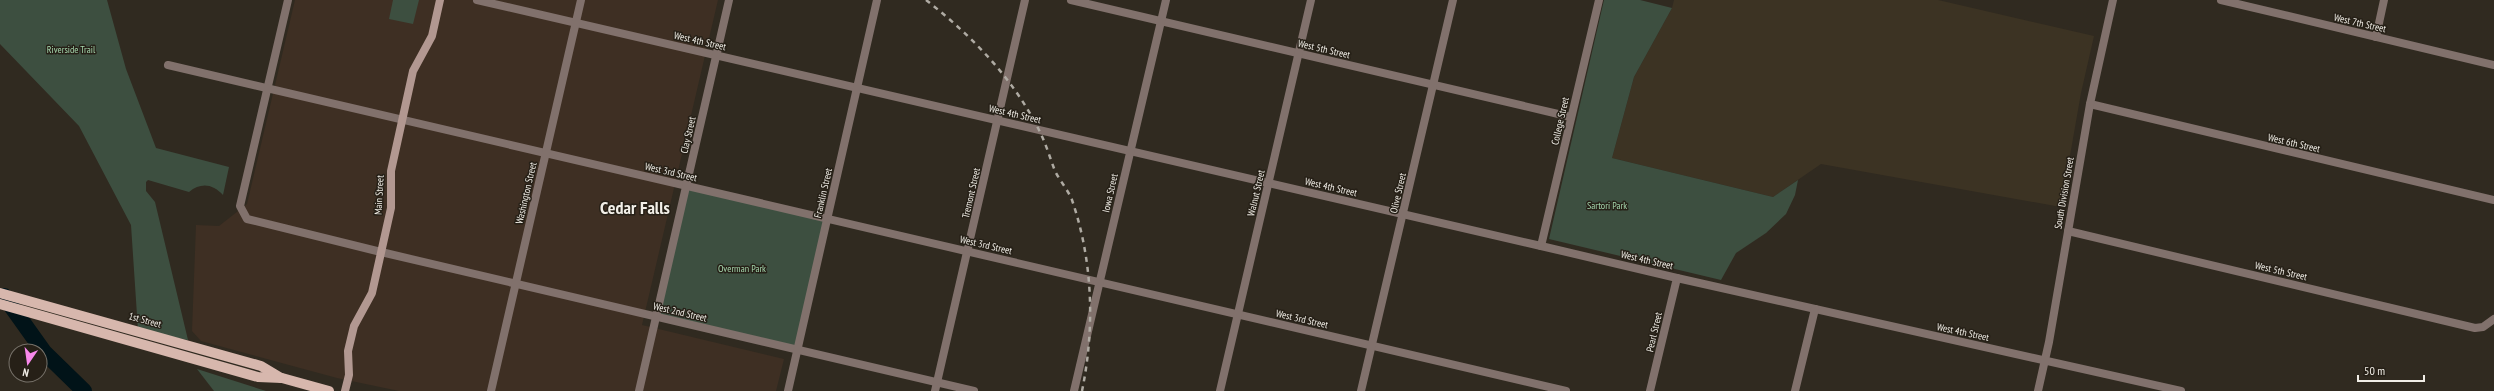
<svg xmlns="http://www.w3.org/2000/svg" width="2494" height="391" font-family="'PT Sans Narrow',sans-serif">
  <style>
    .commercial { fill: #3e2f23 }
    .built { fill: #3c3323 }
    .green { fill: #3d4f40 }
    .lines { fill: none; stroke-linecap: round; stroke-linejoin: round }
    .river { stroke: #011318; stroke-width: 16 }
    .minor { stroke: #81716c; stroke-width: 8 }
    .tertiary { stroke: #81716c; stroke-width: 8 }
    .secondary { stroke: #b29891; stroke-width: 8 }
    .primary { stroke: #d7b7ad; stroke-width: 10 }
    .rail { stroke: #afaba3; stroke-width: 2.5; stroke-dasharray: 5 5; stroke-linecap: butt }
    .labels { text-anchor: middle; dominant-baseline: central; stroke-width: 3; stroke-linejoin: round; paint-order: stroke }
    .street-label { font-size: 10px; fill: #f1eee7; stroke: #262017 }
    .park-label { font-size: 10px; fill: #a5d7ae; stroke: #262017 }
    .town-label { font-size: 18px; font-weight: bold; fill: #f1eee7; stroke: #262017 }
  </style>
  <rect width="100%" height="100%" fill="#302a20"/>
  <path class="commercial" d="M 295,0 L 718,0 L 642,325 L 784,359 L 776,391 L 399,391 L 337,378 L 201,341 L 192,331 L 196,225 L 219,226 L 247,204 Z"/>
  <path class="built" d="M 1674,0 L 1938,0 L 2094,36 L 2081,93 L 2061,207 L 1821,164 L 1773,197 L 1612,158 L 1634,77 L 1672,8 Z"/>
  <g class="green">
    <path d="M 0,0 L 107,0 L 126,69 L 156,148 L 229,167 L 223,195 C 213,184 201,182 189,192 L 148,180 L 146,182 L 146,191 L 155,202 L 188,340 L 138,330 L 131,225 L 79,126 L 0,44 Z"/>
    <path d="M 393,0 L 419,0 L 413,24 L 389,19 Z"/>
    <path d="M 1604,0 L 1640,0 L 1672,8 L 1634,77 L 1612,158 L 1773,197 L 1798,180 L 1795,195 L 1786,214 L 1766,233 L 1736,253 L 1721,280 L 1549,239 Z"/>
    <path d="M 686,185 L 827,218 L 797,350 L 656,317 Z"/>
    <path d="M 197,369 L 266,391 L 214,391 Z"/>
  </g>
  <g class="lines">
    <path class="river" d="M 4,296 L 44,352 L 84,391"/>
    <g class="minor">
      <path d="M 288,0 L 240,206 L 247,219 L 381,252 L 974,391"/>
      <path d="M 477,0 L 1541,246"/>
      <path d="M 1071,0 L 1571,117"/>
      <path d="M 2221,0 L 2494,65"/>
      <path d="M 2376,37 L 2384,0"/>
      <path d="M 168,65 L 1566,391"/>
      <path d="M 2090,104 L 2494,200"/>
      <path d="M 2068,231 L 2475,328 L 2483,327 L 2494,319"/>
      <path d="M 1677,278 L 2181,391"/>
      <path d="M 491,391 L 581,0"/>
      <path d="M 639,391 L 729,0"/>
      <path d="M 935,391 L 1025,0"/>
      <path d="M 1074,391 L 1166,0"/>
      <path d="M 1220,391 L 1311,0"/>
      <path d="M 1361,391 L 1453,0"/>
      <path d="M 1795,391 L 1815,309"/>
      <path d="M 2038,391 L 2049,342 L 2090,104 L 2113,0"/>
    </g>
    <g class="tertiary">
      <path d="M 1599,0 L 1541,246 L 1677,278 L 1650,391"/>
      <path d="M 788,391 L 877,0"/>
    </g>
    <path class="secondary" d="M 345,391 L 349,375 L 348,351 L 354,326 L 372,293 L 391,208 L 391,171 L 413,71 L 432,36 L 440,0"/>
    <g class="primary">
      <path d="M 0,293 L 261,366 L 281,378"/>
      <path d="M 0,304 L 258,377 L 282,378 L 329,391"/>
    </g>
    <path class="rail" d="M 926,0 C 972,36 1014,79 1040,132 C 1046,144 1050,158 1055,171 C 1060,181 1068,190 1072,200 C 1093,261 1095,328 1082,391"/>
  </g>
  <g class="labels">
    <g class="street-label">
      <text transform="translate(2360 23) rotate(13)">West 7th Street</text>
      <text transform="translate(700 41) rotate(13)">West 4th Street</text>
      <text transform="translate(1324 49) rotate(13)">West 5th Street</text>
      <text transform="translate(1015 114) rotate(13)">West 4th Street</text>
      <text transform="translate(1560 121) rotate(-77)">College Street</text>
      <text transform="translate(688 135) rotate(-77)">Clay Street</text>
      <text transform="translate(2294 143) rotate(13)">West 6th Street</text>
      <text transform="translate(671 172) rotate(13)">West 3rd Street</text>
      <text transform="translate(1331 187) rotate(13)">West 4th Street</text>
      <text transform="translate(526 193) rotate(-77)">Washington Street</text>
      <text transform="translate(823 193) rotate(-77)">Franklin Street</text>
      <text transform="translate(971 193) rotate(-77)">Tremont Street</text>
      <text transform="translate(1110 193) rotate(-77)">Iowa Street</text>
      <text transform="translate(1256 193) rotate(-77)">Walnut Street</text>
      <text transform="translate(1398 193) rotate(-77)">Olive Street</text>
      <text transform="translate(2064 193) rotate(-80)">South Division Street</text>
      <text transform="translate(379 195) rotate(-87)">Main Street</text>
      <text transform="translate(986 245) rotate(13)">West 3rd Street</text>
      <text transform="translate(1647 260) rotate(13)">West 4th Street</text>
      <text transform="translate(2281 271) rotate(13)">West 5th Street</text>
      <text transform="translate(680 312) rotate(13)">West 2nd Street</text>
      <text transform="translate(1302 319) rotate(13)">West 3rd Street</text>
      <text transform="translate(145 320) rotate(15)">1st Street</text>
      <text transform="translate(1654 332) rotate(-77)">Pearl Street</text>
      <text transform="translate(1963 332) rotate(12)">West 4th Street</text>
    </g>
    <g class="park-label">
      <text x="71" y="49">Riverside Trail</text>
      <text x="1607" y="205">Sartori Park</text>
      <text x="742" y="268">Overman Park</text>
    </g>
    <g class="town-label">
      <text x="635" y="207">Cedar Falls</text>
    </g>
  </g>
  <g transform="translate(28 363) rotate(193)"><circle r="19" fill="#262017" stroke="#77726a"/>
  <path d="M0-3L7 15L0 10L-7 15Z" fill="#f888eb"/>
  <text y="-6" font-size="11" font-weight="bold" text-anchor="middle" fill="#f1eee7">N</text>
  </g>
  <path d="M2358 375v6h66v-6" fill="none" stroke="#f1eee7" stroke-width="2"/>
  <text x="2364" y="375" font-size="12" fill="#f1eee7" stroke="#262017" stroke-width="3" paint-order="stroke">50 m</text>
</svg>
